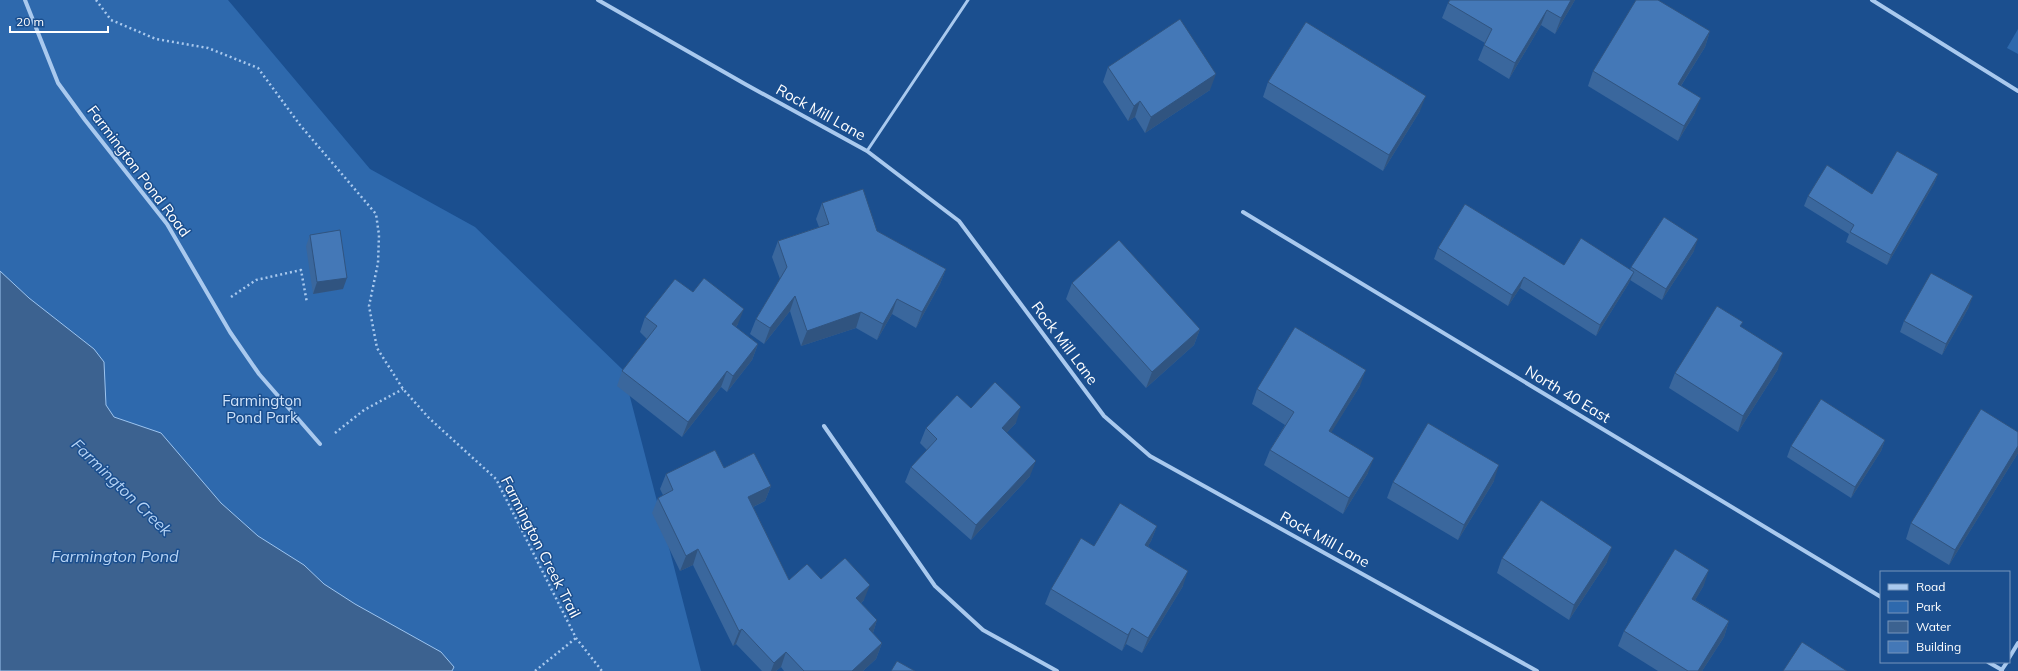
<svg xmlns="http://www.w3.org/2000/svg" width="2018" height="671" font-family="Mulish,sans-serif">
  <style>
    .green { fill: #2e69ad }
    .water { fill: #3c6290; stroke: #9cc4f0 }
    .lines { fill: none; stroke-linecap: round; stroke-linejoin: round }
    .path { stroke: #a9c9ee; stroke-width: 2.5; stroke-dasharray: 2 3; stroke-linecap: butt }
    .lane { stroke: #a9c9ee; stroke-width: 3 }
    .street { stroke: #a9c9ee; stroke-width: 4 }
    .wall { fill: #3a679d }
    .shaded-wall { fill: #305480 }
    .building { fill: #4478b7; stroke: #305480 }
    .labels { text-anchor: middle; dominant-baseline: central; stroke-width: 3; stroke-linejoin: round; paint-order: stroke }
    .street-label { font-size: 15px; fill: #fff; stroke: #1b4f8f }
    .park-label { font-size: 15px; fill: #cfe3fa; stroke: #1b4f8f }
    .water-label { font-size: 16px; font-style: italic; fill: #b5d3f5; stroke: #1b4f8f }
  </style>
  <rect width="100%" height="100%" fill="#1b4f8f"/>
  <g class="green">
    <path d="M 0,0 L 228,0 L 370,169 L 475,227 L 623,370 L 701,671 L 0,671 Z"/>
    <path d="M 2018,29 L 2018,54 L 2007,48 Z"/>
  </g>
  <path class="water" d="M 0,271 L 29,298 L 94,349 L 104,362 L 106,405 L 114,417 L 161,433 L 221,503 L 258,536 L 304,565 L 324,584 L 355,604 L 441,652 L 454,667 L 452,671 L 0,671 Z"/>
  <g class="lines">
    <g class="path">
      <path d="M 96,0 L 111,20 L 156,39 L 208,48 L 258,68 L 300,125 L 376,214 L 379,235 L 378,263 L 369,306 L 377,348 L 403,389 L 429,418 L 496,479 L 576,638 L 602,671"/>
      <path d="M 231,297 L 256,280 L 301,270 L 307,303"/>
      <path d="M 335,433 L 364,410 L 403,389"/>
      <path d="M 535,671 L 576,638"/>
    </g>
    <path class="lane" d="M 867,151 L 968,0"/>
    <g class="street">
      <path d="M 25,0 L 58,83 L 85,120 L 167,224 L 230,332 L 259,374 L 320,444"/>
      <path d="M 598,0 L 745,84 L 867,151 L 959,221 L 1104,416 L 1150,456 L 1537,671"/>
      <path d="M 1872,0 L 2018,91"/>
      <path d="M 1243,212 L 1881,597"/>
      <path d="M 824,426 L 935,586 L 983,630 L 1057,671"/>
      <path d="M 2009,658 L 2018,643"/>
      <path d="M 1988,662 L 2002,670"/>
      <path d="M 2001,671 L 2007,662"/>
    </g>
  </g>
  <g class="wall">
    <path d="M 1575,0 L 1555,34 L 1541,25 L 1509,79 L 1478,60 L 1485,43 L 1442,18 L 1448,3 Z"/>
    <path d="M 1710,31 L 1705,47 L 1681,86 L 1695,113 L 1678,141 L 1588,86 L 1593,71 Z"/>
    <path d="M 1108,67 L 1210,90 L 1145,133 L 1135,117 L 1128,121 L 1103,82 Z"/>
    <path d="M 1268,82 L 1420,111 L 1383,171 L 1263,97 Z"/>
    <path d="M 1938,174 L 1934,184 L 1887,265 L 1846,242 L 1849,234 L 1804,206 L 1808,196 L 1872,194 Z"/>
    <path d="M 822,203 L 877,231 L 946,269 L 940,284 L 916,328 L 892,314 L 877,340 L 856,328 L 801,346 L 790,311 L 764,344 L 750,334 L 756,319 L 780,279 L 772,257 L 778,241 L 819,227 L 816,219 Z"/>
    <path d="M 310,235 L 343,289 L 313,294 L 306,246 Z"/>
    <path d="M 1438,248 L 1564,265 L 1630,270 L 1631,267 L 1694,251 L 1662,300 L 1630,280 L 1629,283 L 1596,336 L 1520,288 L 1508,306 L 1434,259 Z"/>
    <path d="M 1072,283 L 1200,329 L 1194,345 L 1146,388 L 1066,299 Z"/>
    <path d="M 693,292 L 738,324 L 736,327 L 758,344 L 752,360 L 727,392 L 721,387 L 682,437 L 617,386 L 622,371 L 647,339 L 640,332 L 645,317 Z"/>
    <path d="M 1969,307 L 1942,355 L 1900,332 L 1904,321 Z"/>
    <path d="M 1741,327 L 1778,369 L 1738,432 L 1669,388 L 1675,373 Z"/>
    <path d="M 1360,386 L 1331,432 L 1368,473 L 1343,514 L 1264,465 L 1270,450 L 1285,425 L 1252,404 L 1257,389 Z"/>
    <path d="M 971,408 L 1016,423 L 1006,433 L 1030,476 L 971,540 L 905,482 L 911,467 L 927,450 L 920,443 L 926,428 Z"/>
    <path d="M 2018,432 L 2018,453 L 1949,565 L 1906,539 L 1911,523 Z"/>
    <path d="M 1885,440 L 1881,451 L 1851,498 L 1787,457 L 1791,446 Z"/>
    <path d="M 724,468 L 771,486 L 765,501 L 753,507 L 789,580 L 821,579 L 864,600 L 861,603 L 877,620 L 873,633 L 882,643 L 876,659 L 863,671 L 784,671 L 781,667 L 776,671 L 762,671 L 736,644 L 733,646 L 693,565 L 680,571 L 652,513 L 658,498 L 663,495 L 660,489 L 666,474 Z"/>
    <path d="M 1494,481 L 1458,540 L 1387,498 L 1393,482 Z"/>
    <path d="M 1157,526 L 1151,541 L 1148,546 L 1183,586 L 1142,653 L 1126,644 L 1122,651 L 1045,604 L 1051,589 L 1094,546 Z"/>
    <path d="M 1502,558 L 1607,562 L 1569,620 L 1497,573 Z"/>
    <path d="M 1704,585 L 1695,600 L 1729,621 L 1724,637 L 1702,671 L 1658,671 L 1618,646 L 1624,631 Z"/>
  </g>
  <g class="shaded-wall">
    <path d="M 1571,0 L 1575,0 L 1555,34 L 1561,18 Z"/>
    <path d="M 1547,10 L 1541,25 L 1509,79 L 1515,63 Z"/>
    <path d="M 1710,31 L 1705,47 L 1672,100 L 1678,84 Z"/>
    <path d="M 1216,74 L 1210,90 L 1145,133 L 1151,117 Z"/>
    <path d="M 1426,96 L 1420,111 L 1383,171 L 1389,155 Z"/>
    <path d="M 1701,98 L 1695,113 L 1678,141 L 1684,126 Z"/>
    <path d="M 1140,101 L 1135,117 L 1128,121 L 1134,106 Z"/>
    <path d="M 1938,174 L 1934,184 L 1887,265 L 1891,255 Z"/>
    <path d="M 1698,239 L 1694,251 L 1662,300 L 1666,289 Z"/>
    <path d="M 946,269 L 940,284 L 916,328 L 922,312 Z"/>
    <path d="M 1634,272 L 1629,283 L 1596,336 L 1600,325 Z"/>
    <path d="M 1524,277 L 1520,288 L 1508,306 L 1512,295 Z"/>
    <path d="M 347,278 L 343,289 L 313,294 L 317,282 Z"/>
    <path d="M 795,296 L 790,311 L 764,344 L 770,328 Z"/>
    <path d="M 1973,296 L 1969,307 L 1942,355 L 1946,344 Z"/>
    <path d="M 897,299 L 892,314 L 877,340 L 883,324 Z"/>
    <path d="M 744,309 L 738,324 L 726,339 L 732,324 Z"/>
    <path d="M 861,312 L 856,328 L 801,346 L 807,331 Z"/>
    <path d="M 1200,329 L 1194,345 L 1146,388 L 1152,372 Z"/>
    <path d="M 758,344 L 752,360 L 727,392 L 733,376 Z"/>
    <path d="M 1783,353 L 1778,369 L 1738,432 L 1743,416 Z"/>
    <path d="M 1366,370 L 1360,386 L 1323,446 L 1329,431 Z"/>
    <path d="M 727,371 L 721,387 L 682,437 L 688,422 Z"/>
    <path d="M 1021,407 L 1016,423 L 996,444 L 1002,428 Z"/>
    <path d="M 1885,440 L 1881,451 L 1851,498 L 1855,487 Z"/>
    <path d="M 2018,446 L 2018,453 L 1949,565 L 1955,550 Z"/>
    <path d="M 1374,458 L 1368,473 L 1343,514 L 1349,498 Z"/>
    <path d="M 1036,461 L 1030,476 L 971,540 L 976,525 Z"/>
    <path d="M 1499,465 L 1494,481 L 1458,540 L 1464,525 Z"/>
    <path d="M 771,486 L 765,501 L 742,512 L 748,497 Z"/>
    <path d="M 1157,526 L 1151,541 L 1140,560 L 1145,545 Z"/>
    <path d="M 1612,547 L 1607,562 L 1569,620 L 1574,605 Z"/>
    <path d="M 698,549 L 693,565 L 680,571 L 686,556 Z"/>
    <path d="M 1709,570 L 1704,585 L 1687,614 L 1692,599 Z"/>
    <path d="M 1188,571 L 1183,586 L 1142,653 L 1148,638 Z"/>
    <path d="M 870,585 L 864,600 L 851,613 L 856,598 Z"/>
    <path d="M 877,620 L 872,636 L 869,629 Z"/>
    <path d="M 1729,621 L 1724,637 L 1702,671 L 1698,671 Z"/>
    <path d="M 1132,628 L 1126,644 L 1122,651 L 1128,635 Z"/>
    <path d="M 742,629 L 736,644 L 733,646 L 739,631 Z"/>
    <path d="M 882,643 L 876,659 L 863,671 L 852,671 Z"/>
    <path d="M 786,652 L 781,667 L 776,671 L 771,671 L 774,663 Z"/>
  </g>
  <g class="building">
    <path d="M 1450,0 L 1571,0 L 1561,18 L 1547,10 L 1515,63 L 1484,45 L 1492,29 L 1448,3 Z"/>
    <path d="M 1636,0 L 1658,0 L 1710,31 L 1678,84 L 1701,98 L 1684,126 L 1593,71 Z"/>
    <path d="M 1180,19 L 1216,74 L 1151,117 L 1140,101 L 1134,106 L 1108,67 Z"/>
    <path d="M 1306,22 L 1426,96 L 1389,155 L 1268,82 Z"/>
    <path d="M 1897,151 L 1938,174 L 1891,255 L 1850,232 L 1854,225 L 1808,196 L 1827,165 L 1872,194 Z"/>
    <path d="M 863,189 L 877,231 L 946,269 L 922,312 L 897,299 L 883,324 L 861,312 L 807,331 L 795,296 L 770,328 L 756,319 L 787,267 L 778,241 L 829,224 L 822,203 Z"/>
    <path d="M 1465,204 L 1564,265 L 1581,238 L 1634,272 L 1600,325 L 1524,277 L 1512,295 L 1438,248 Z"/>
    <path d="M 1664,217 L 1698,239 L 1666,289 L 1631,267 Z"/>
    <path d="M 340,230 L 347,278 L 317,282 L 310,235 Z"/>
    <path d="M 1119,240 L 1200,329 L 1152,372 L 1072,283 Z"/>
    <path d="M 1931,273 L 1973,296 L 1946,344 L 1904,321 Z"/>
    <path d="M 704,278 L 744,309 L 732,324 L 758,344 L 733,376 L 727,371 L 688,422 L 622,371 L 657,326 L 645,317 L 675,279 L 693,292 Z"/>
    <path d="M 1717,306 L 1743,322 L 1740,326 L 1783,353 L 1743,416 L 1675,373 Z"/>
    <path d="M 1295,327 L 1366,370 L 1329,431 L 1374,458 L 1349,498 L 1270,450 L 1294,412 L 1257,389 Z"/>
    <path d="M 995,382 L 1021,407 L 1002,428 L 1036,461 L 976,525 L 911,467 L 937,439 L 926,428 L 957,395 L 971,408 Z"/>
    <path d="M 1821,399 L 1885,440 L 1855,487 L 1791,446 Z"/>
    <path d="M 1981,409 L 2018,432 L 2018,446 L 1955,550 L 1911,523 Z"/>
    <path d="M 1428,423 L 1499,465 L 1464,525 L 1393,482 Z"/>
    <path d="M 715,450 L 724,468 L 754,453 L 771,486 L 748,497 L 789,580 L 807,564 L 821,579 L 845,558 L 870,585 L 856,598 L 877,620 L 869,629 L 882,643 L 852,671 L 804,671 L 786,652 L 774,663 L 742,629 L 739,631 L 698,549 L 686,556 L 658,498 L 673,490 L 666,474 Z"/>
    <path d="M 1541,500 L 1612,547 L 1574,605 L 1502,558 Z"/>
    <path d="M 1120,503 L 1157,526 L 1145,545 L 1188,571 L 1148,638 L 1132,628 L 1128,635 L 1051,589 L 1081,538 L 1094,546 Z"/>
    <path d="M 1675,549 L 1709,570 L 1692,599 L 1729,621 L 1698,671 L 1688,671 L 1624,631 Z"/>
    <path d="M 1802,642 L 1847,671 L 1783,671 Z"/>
    <path d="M 897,661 L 915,671 L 891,671 Z"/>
  </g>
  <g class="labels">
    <g class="street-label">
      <text transform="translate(821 112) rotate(29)">Rock Mill Lane</text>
      <text transform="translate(139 171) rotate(53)">Farmington Pond Road</text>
      <text transform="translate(1065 343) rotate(53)">Rock Mill Lane</text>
      <text transform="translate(1568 394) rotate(31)">North 40 East</text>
      <text transform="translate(1325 539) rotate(29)">Rock Mill Lane</text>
      <text transform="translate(541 547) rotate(63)">Farmington Creek Trail</text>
    </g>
    <g class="park-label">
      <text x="262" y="400">Farmington<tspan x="262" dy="17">Pond Park</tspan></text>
    </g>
    <g class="water-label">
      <text transform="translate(122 487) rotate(44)">Farmington Creek</text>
      <text x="115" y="556">Farmington Pond</text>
    </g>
  </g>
  <rect x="1880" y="571" width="130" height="92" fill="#1b4f8f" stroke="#7695bc"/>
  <rect x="1888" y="584" width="20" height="6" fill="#a9c9ee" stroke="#7695bc"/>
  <text x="1916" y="591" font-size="12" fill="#ffffff">Road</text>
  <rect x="1888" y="601" width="20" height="12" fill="#2e69ad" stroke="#7695bc"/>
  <text x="1916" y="611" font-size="12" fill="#ffffff">Park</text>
  <rect x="1888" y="621" width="20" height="12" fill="#3c6290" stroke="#7695bc"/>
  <text x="1916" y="631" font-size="12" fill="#ffffff">Water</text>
  <rect x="1888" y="641" width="20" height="12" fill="#4478b7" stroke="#7695bc"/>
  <text x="1916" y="651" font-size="12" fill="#ffffff">Building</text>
  <path d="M10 26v6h98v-6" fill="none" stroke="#ffffff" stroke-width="2"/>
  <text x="16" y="26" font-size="12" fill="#ffffff" stroke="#1b4f8f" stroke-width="3" paint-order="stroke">20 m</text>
</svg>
